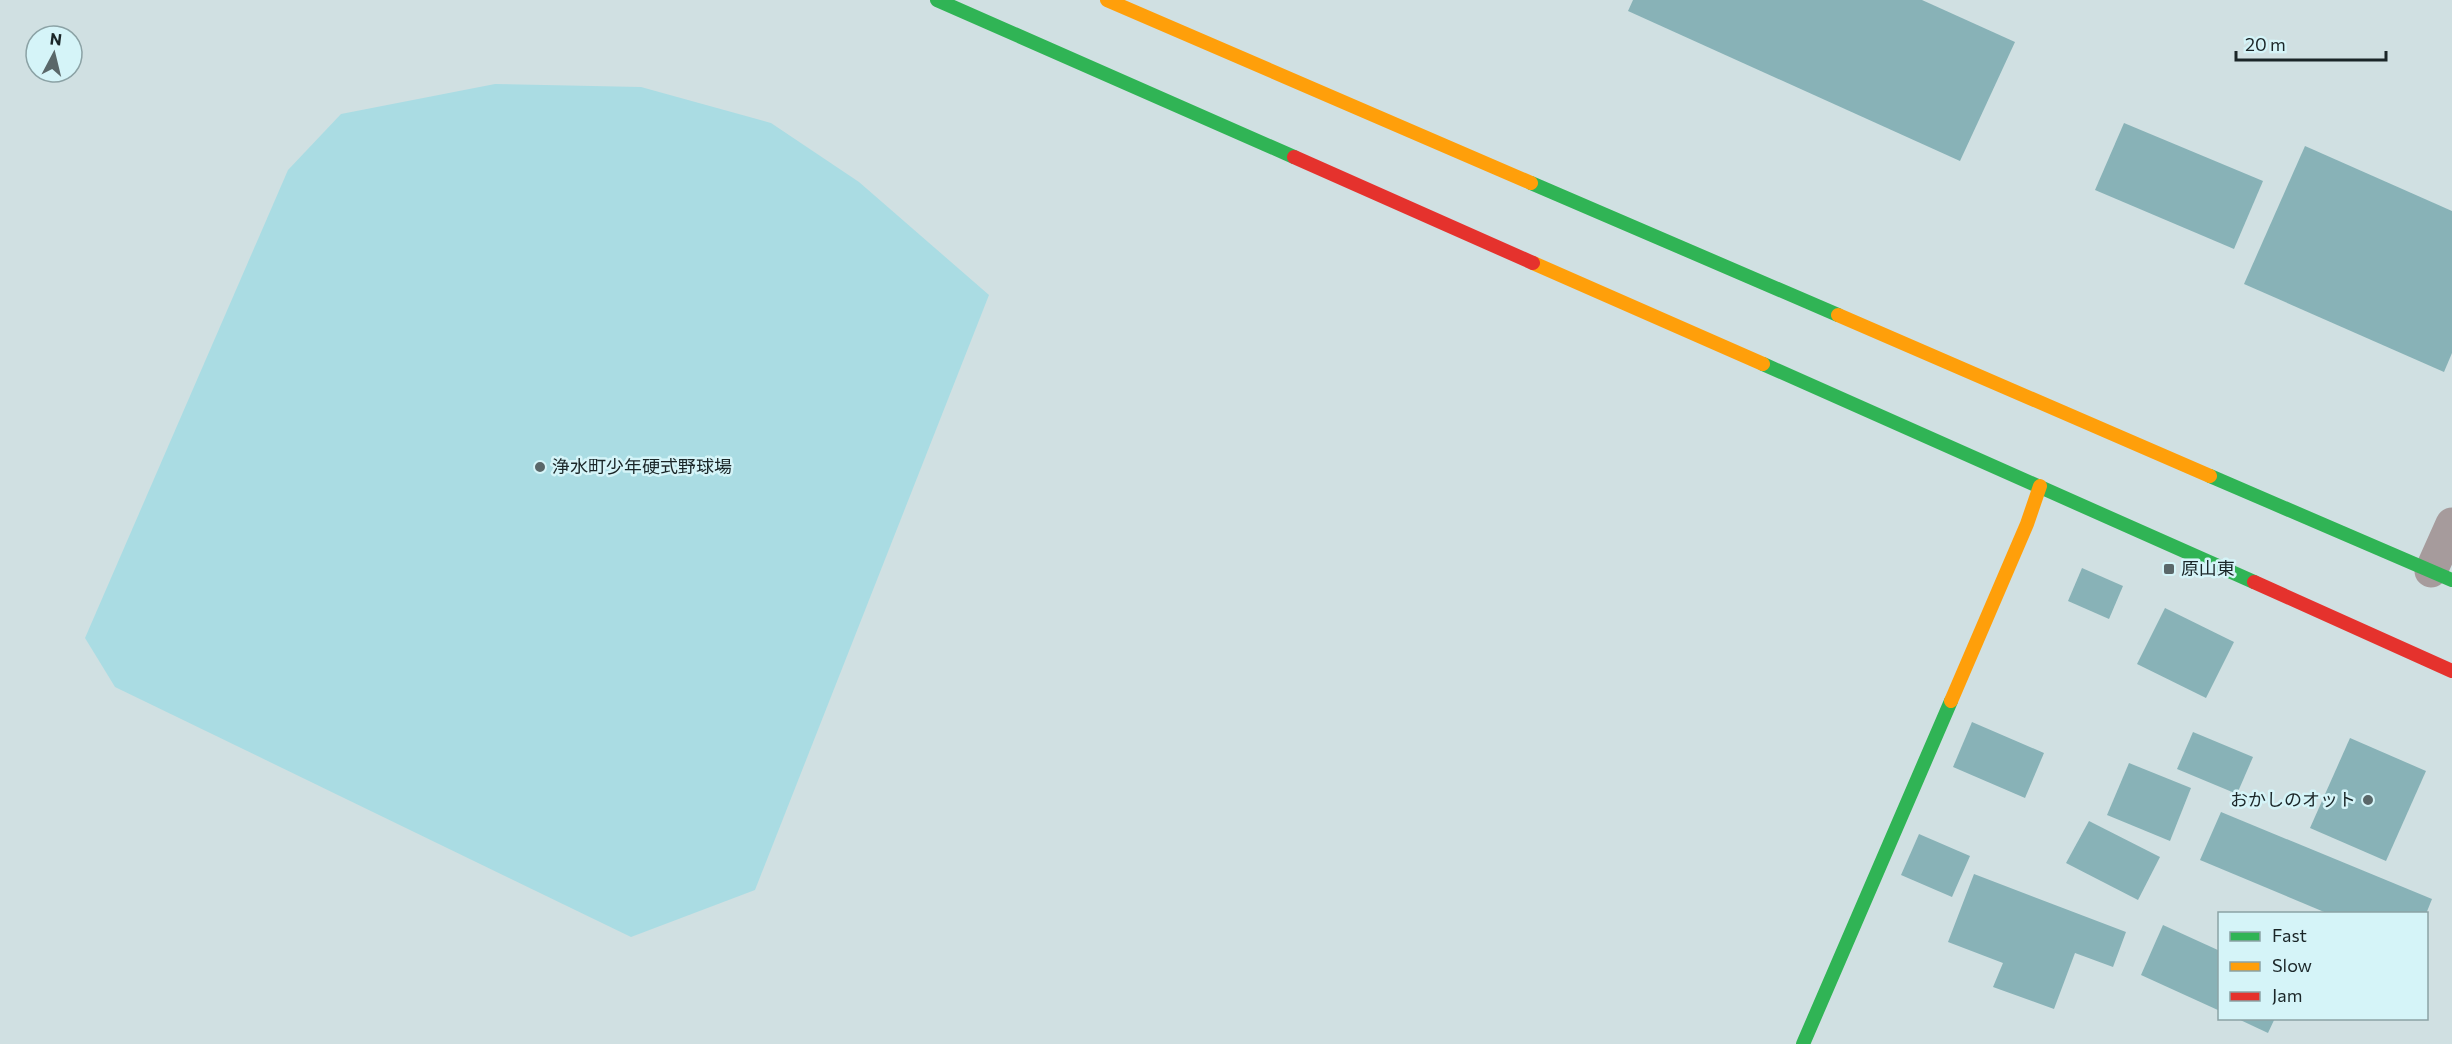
<svg xmlns="http://www.w3.org/2000/svg" width="2452" height="1044" font-family="Commissioner,'Noto Sans JP',sans-serif">
  <style>
    .green { fill: #aadce3 }
    .building { fill: #88b2b7 }
    .lines { fill: none; stroke-linecap: round; stroke-linejoin: round }
    .street { stroke: #a69b9c; stroke-width: 33 }
    .fast { stroke: #30b455; stroke-width: 14 }
    .slow { stroke: #ff9f0a; stroke-width: 14 }
    .jam { stroke: #e5322d; stroke-width: 14 }
    .poi-dot { fill: #5a6769; stroke: #d5f4f8; stroke-width: 2 }
    .labels { text-anchor: middle; stroke-width: 5; stroke-linejoin: round; paint-order: stroke }
    .poi-label { font-size: 18px; fill: #1b2628; stroke: #d5f4f8; text-anchor: start }
  </style>
  <rect width="100%" height="100%" fill="#d0e0e2"/>
  <!-- green -->
  <path class="green" d="M495 84 641 87 771 123 859 182 989 295 755 890 631 937 115 687 85 638 288 170 341 114Z"/>
  <!-- building -->
  <g class="building">
    <path d="M1633 0H1922L2015 42 1960 161 1628 11Z"/>
    <path d="M2124 123 2263 181 2234 249 2095 190Z"/>
    <path d="M2305 146 2452 211V353L2444 372 2244 284Z"/>
    <path d="M2082 568 2123 586 2109 619 2068 601Z"/>
    <path d="M2165 608 2234 642 2206 698 2137 664Z"/>
    <path d="M1972 722 2044 753 2025 798 1953 767Z"/>
    <path d="M2193 732 2253 757 2237 794 2177 769Z"/>
    <path d="M2350 738 2426 771 2386 861 2310 828Z"/>
    <path d="M2129 763 2191 788 2170 841 2107 815Z"/>
    <path d="M2221 812 2432 899 2426 914H2329L2200 860Z"/>
    <path d="M2089 821 2160 857 2138 900 2066 863Z"/>
    <path d="M1919 834 1970 856 1952 897 1901 875Z"/>
    <path d="M1974 874 2126 932 2113 967 2075 953 2054 1009 1993 987 2003 963 1948 942Z"/>
    <path d="M2163 925 2220 951V1011L2141 975Z"/>
    <path d="M2236 1018H2275L2268 1033Z"/>
  </g>
  <g class="lines">
    <!-- street -->
    <path class="street" d="M2431 571 2452 524"/>
    <!-- fast -->
    <g class="fast">
      <path d="M937 0 1294 157"/>
      <path d="M1531 183 1838 315"/>
      <path d="M1763 364 2254 582"/>
      <path d="M2210 476 2452 580"/>
      <path d="M1803 1044 1951 701"/>
    </g>
    <!-- slow -->
    <g class="slow">
      <path d="M1107 0 1531 183"/>
      <path d="M1533 263 1763 364"/>
      <path d="M1838 315 2210 476"/>
      <path d="M1951 701 2027 524 2040 486"/>
    </g>
    <!-- jam -->
    <g class="jam">
      <path d="M1294 157 1533 263"/>
      <path d="M2254 582 2452 671"/>
    </g>
  </g>
  <!-- markers -->
  <g class="poi-dot">
    <circle cx="540" cy="467" r="6"/>
    <rect x="2163" y="563" width="12" height="12" rx="3"/>
    <circle cx="2368" cy="800" r="6"/>
  </g>
  <g class="labels">
    <!-- poi labels -->
    <g class="poi-label">
      <text x="552" y="473">浄水町少年硬式野球場</text>
      <text x="2181" y="575">原山東</text>
      <text x="2356" y="806" text-anchor="end">おかしのオット</text>
    </g>
  </g>
  <!-- legend -->
  <rect x="2218" y="912" width="210" height="108" fill="#d5f4f8" stroke="#8ba2a5" stroke-width="1.5"/>
  <rect x="2230" y="932" width="30" height="9" fill="#30b455" stroke="#8ba2a5" stroke-width="1.5"/>
  <text x="2272" y="942" font-size="18" fill="#1b2628">Fast</text>
  <rect x="2230" y="962" width="30" height="9" fill="#ff9f0a" stroke="#8ba2a5" stroke-width="1.5"/>
  <text x="2272" y="972" font-size="18" fill="#1b2628">Slow</text>
  <rect x="2230" y="992" width="30" height="9" fill="#e5322d" stroke="#8ba2a5" stroke-width="1.5"/>
  <text x="2272" y="1002" font-size="18" fill="#1b2628">Jam</text>
  <!-- north arrow -->
  <g transform="translate(54 54) rotate(7)"><circle r="28" fill="#d5f4f8" stroke="#8ba2a5" stroke-width="1.5"/>
  <path d="M0-4.5L10 22L0 15L-10 22Z" fill="#5a6769"/>
  <text y="-9" font-size="16" font-weight="bold" text-anchor="middle" fill="#1b2628">N</text>
  </g>
  <!-- scale -->
  <path d="M2236 51v9h150v-9" fill="none" stroke="#1b2628" stroke-width="3"/>
  <text x="2245" y="51" font-size="18" fill="#1b2628" stroke="#d5f4f8" stroke-width="4.5" paint-order="stroke">20 m</text>
</svg>
